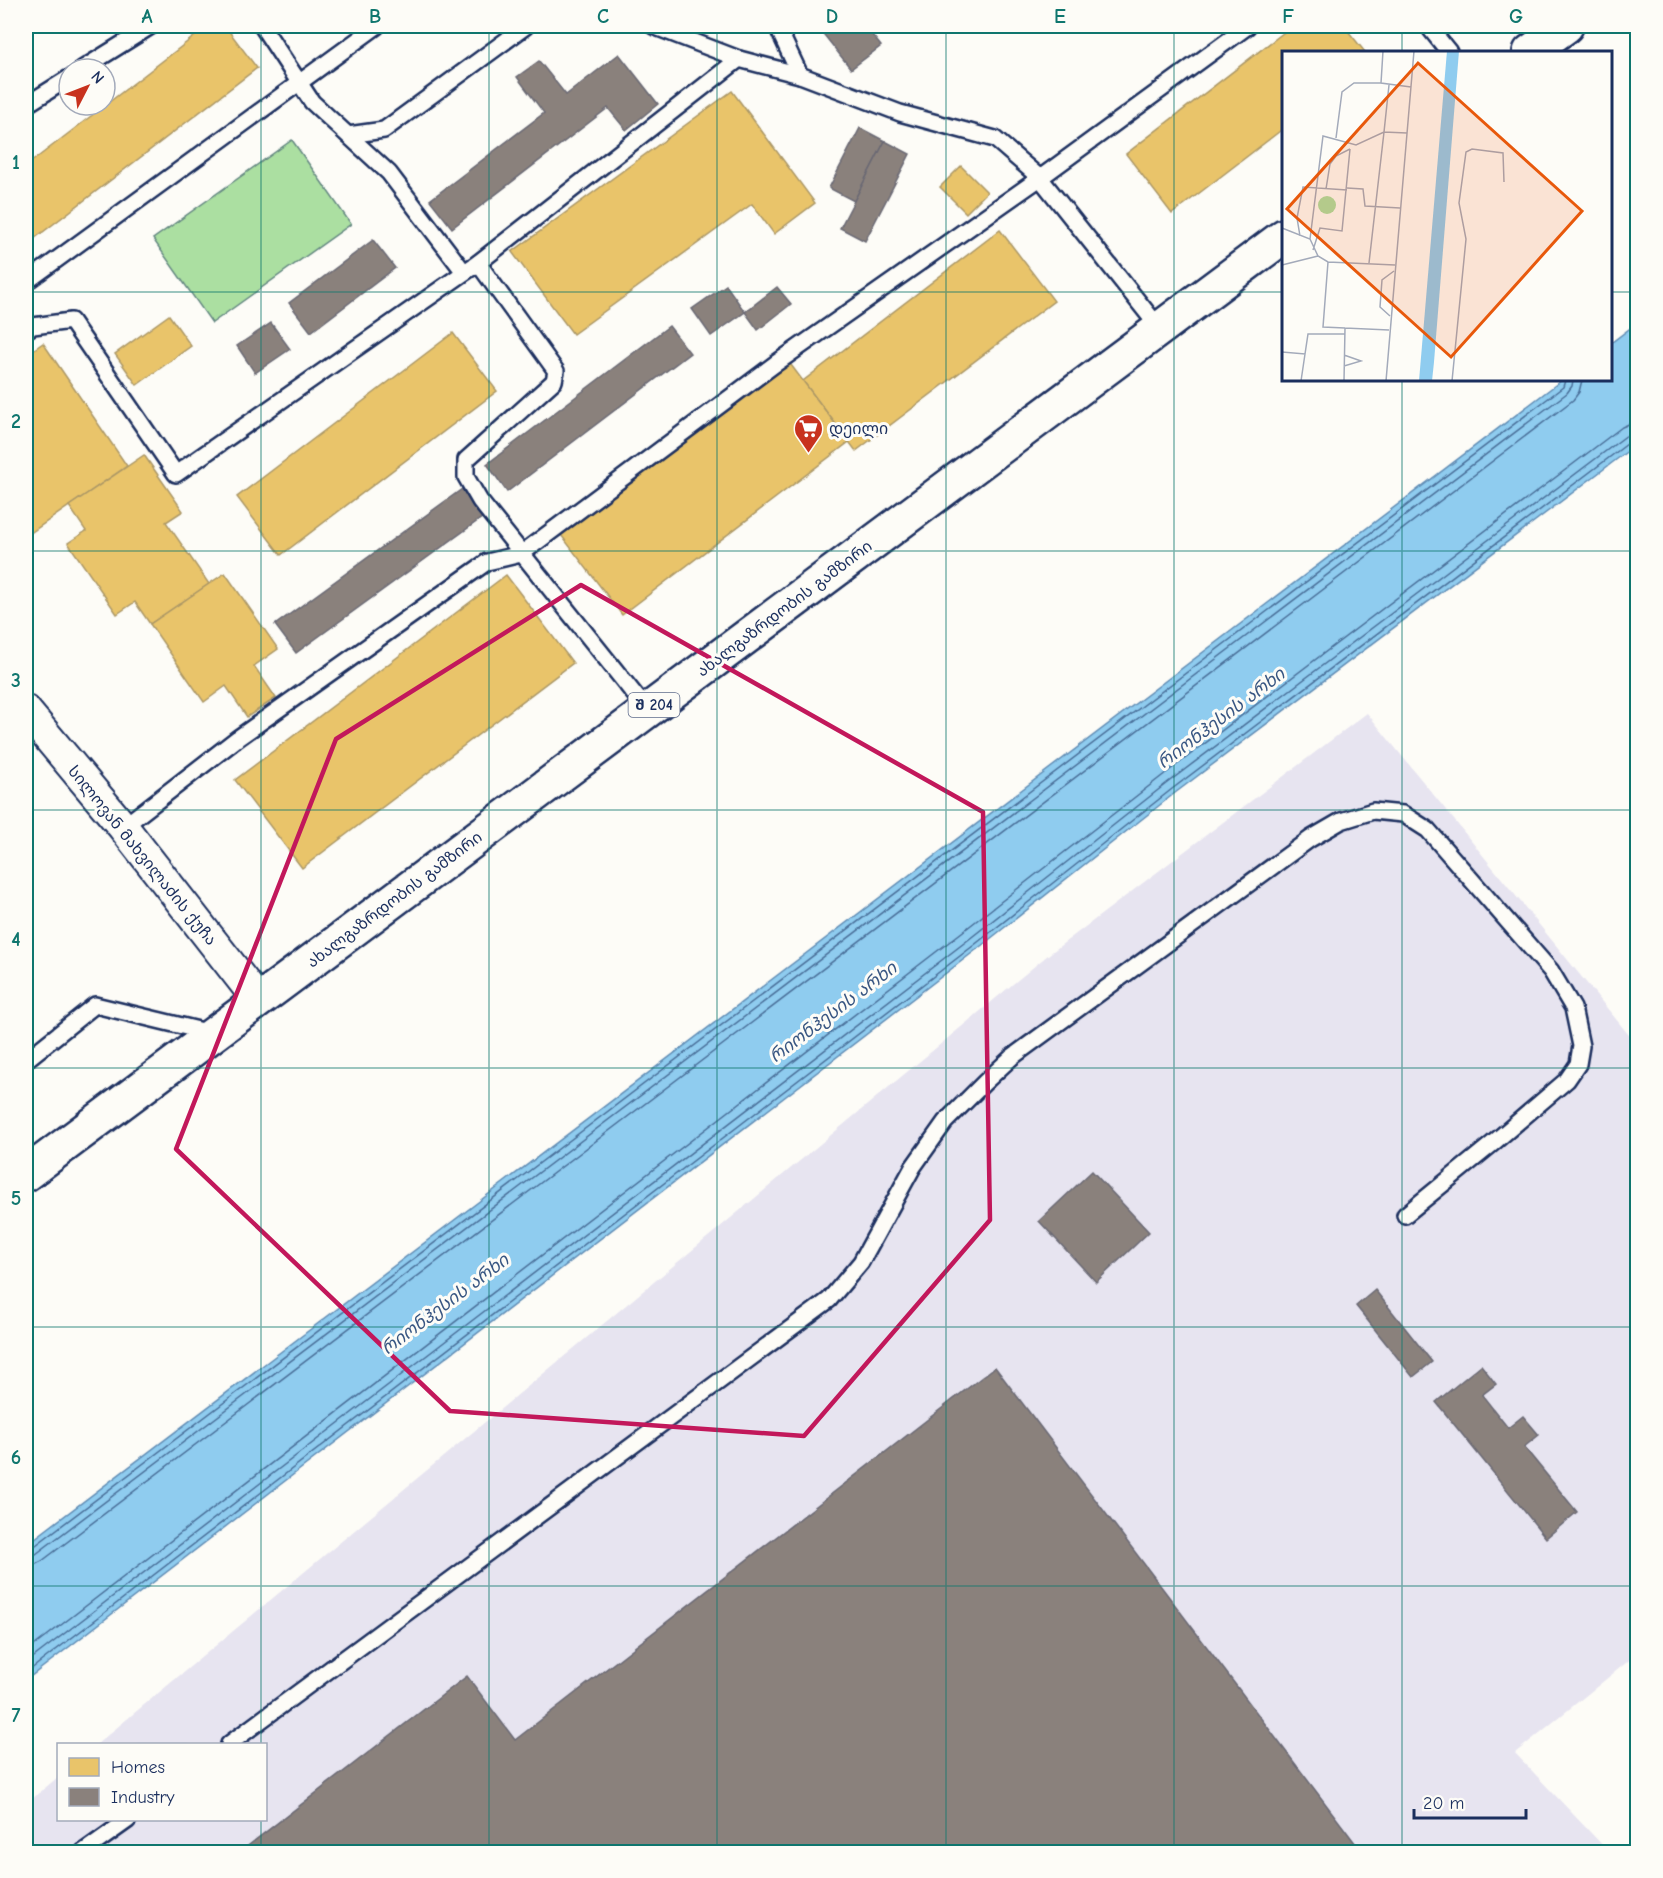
<svg xmlns="http://www.w3.org/2000/svg" width="1663" height="1878" font-family="'Comic Neue','Noto Sans Georgian',sans-serif">
  <style>
    .built { fill: #e7e4f0 }
    .green { fill: #abdfa1; stroke: #638780; stroke-width: 1.5 }
    .water { fill: #8fccef; stroke: #618db5; stroke-width: 1.5 }
    .homes { fill: #e9c46a; stroke: #ab9766; stroke-width: 1.5 }
    .industry { fill: #8a817c; stroke: #696873; stroke-width: 1.5 }
    .lines { fill: none; stroke-linecap: round; stroke-linejoin: round }
    .shore { stroke: #496e98; stroke-width: 1.5 }
    .service-casing { stroke: #1b2f5e; stroke-width: 20 }
    .minor-casing { stroke: #1b2f5e; stroke-width: 34 }
    .primary-casing { stroke: #1b2f5e; stroke-width: 38 }
    .service { stroke: #fdfcf7; stroke-width: 15 }
    .minor { stroke: #fdfcf7; stroke-width: 30 }
    .primary { stroke: #fdfcf7; stroke-width: 33 }
    .marked { fill: none; stroke: #c2185b; stroke-width: 4.5; stroke-linejoin: round }
    .grid { fill: none; stroke: #0f766e; stroke-width: 1.5; stroke-opacity: 0.55 }
    .labels { text-anchor: middle; stroke-width: 6; stroke-linejoin: round; paint-order: stroke }
    .shield { fill: #fdfcf7; stroke: #5f6c8c; stroke-width: 1.5 }
    .shield-label { font-size: 15px; font-weight: bold; fill: #1b2f5e }
    .poi-label { font-size: 16px; fill: #1b2f5e; stroke: #fdfcf7; text-anchor: start }
    .street-label { font-size: 16px; fill: #1b2f5e; stroke: #fdfcf7 }
    .water-label { font-size: 18px; font-style: italic; fill: #385682; stroke: #fdfcf7 }
    .inset-road { fill: none; stroke: #a3aaba; stroke-width: 1.5 }
    .view { fill: #e8590c; fill-opacity: 0.15; stroke: #e8590c; stroke-width: 3 }
    .inset-edge { fill: none; stroke: #1b2f5e; stroke-width: 3 }
    .neatline { fill: none; stroke: #0f766e; stroke-width: 2 }
    .grid-label { font-size: 20px; text-anchor: middle; font-weight: bold; fill: #0f766e }
  </style>
  <rect width="100%" height="100%" fill="#fdfcf7"/>
  <filter id="ink" filterUnits="userSpaceOnUse"><feTurbulence type="fractalNoise" baseFrequency=".0167" numOctaves="2"/><feDisplacementMap in="SourceGraphic" scale="12" xChannelSelector="R" yChannelSelector="G"/><feConvolveMatrix kernelMatrix="1 2 1 2 8 2 1 2 1" color-interpolation-filters="sRGB"/></filter>
  <g filter="url(#ink)">
    <!-- built -->
    <path class="built" d="M1367 713 1637 1045V1654L1515 1753 1609 1852H26V1804L58 1777V1820H266V1744H97L1048 955Z"/>
    <!-- green -->
    <path class="green" d="M292 140 351 224 212 323 153 239Z"/>
    <!-- water -->
    <path class="water" d="M1637 323V444L1175 793 976 950 26 1680V1545L1562 380H1610L1611 343Z"/>
    <!-- homes -->
    <g class="homes">
      <path d="M208 26H225L257 68 26 245V166Z"/>
      <path d="M1292 26H1344L1365 52H1284V128L1172 214 1126 154Z"/>
      <path d="M732 91 815 203 774 234 752 204 573 334 512 252Z"/>
      <path d="M961 166 987 192 966 213 940 187Z"/>
      <path d="M1000 230 1054 301 856 451 803 381Z"/>
      <path d="M169 315 191 346 137 385 115 354Z"/>
      <path d="M453 333 497 391 281 555 237 497Z"/>
      <path d="M43 343 127 466 26 536V355Z"/>
      <path d="M788 361 849 442 622 615 561 535Z"/>
      <path d="M144 455 183 511 166 522 209 584 150 624 135 602 117 614 68 543 86 531 69 506Z"/>
      <path d="M225 573 278 649 254 666 276 698 247 717 226 686 204 702 150 624Z"/>
      <path d="M506 575 573 663 302 868 235 780Z"/>
    </g>
    <!-- industry -->
    <g class="industry">
      <path d="M817 26H865L881 46 851 69Z"/>
      <path d="M619 54 658 104 626 130 608 108 452 228 430 200 544 113 517 77 539 61 566 95Z"/>
      <path d="M860 128 885 141 854 201 829 188Z"/>
      <path d="M885 141 910 154 865 241 840 228Z"/>
      <path d="M373 240 395 268 311 332 289 303Z"/>
      <path d="M726 285 745 312 711 336 692 309Z"/>
      <path d="M777 287 791 304 758 330 745 312Z"/>
      <path d="M271 323 290 349 255 373 237 346Z"/>
      <path d="M669 326 690 353 507 492 487 464Z"/>
      <path d="M462 489 483 517 296 653 275 625Z"/>
      <path d="M1092 1171 1149 1232 1096 1282 1039 1221Z"/>
      <path d="M1375 1290 1432 1362 1413 1377 1356 1306Z"/>
      <path d="M1481 1365 1496 1384 1482 1395 1508 1428 1523 1416 1539 1435 1524 1447 1577 1512 1546 1538 1436 1402Z"/>
      <path d="M995 1367 1362 1852H240L467 1676 515 1740Z"/>
    </g>
    <g class="lines">
      <!-- shore -->
      <g class="shore">
        <path d="M26 1550 32 1548 1563 387 1565 380"/>
        <path d="M26 1557 36 1554 1567 393 1572 386 1573 380"/>
        <path d="M26 1566 34 1565 42 1561 1573 400 1579 392 1582 380"/>
        <path d="M26 1652 962 932 1162 776 1622 427 1629 424 1638 423"/>
        <path d="M26 1663 968 940 1167 783 1627 435 1638 432"/>
        <path d="M26 1673 973 946 1172 789 1631 441 1638 439"/>
      </g>
      <defs>
        <g id="service">
          <path d="M262 26 312 102 389 173 464 272"/>
          <path d="M653 26 739 59 800 75"/>
          <path d="M1428 26 1449 52"/>
          <path d="M82 69 151 26"/>
          <path d="M26 105 69 78"/>
          <path d="M348 135 384 130 526 26"/>
          <path d="M478 263 556 371 554 381 466 460V477L480 501 647 710"/>
          <path d="M26 282 377 26"/>
          <path d="M1160 329 1040 178 1248 26"/>
          <path d="M26 330 33 326 71 321 176 474 478 263 739 59"/>
          <path d="M123 827 238 738 487 562 521 554 775 364 1040 178 995 139 900 113 800 75 777 26"/>
          <path d="M26 1060 95 1005 211 1033"/>
          <path d="M229 1744 829 1300 861 1262 913 1167 945 1122 985 1082 1012 1057 1310 839 1341 821 1373 811 1403 814 1428 830 1551 971 1573 1008 1581 1046 1578 1064 1567 1080 1492 1144 1405 1215"/>
          <path d="M83 1852 128 1820"/>
        </g>
        <path id="minor" d="M26 711 123 827 258 1000"/>
        <g id="primary">
          <path d="M1530 52 1566 26"/>
          <path d="M26 1174 1284 236"/>
        </g>
      </defs>
      <!-- service casing -->
      <use href="#service" class="service-casing"/>
      <!-- minor casing -->
      <use href="#minor" class="minor-casing"/>
      <!-- primary casing -->
      <use href="#primary" class="primary-casing"/>
      <!-- service -->
      <use href="#service" class="service"/>
      <!-- minor -->
      <use href="#minor" class="minor"/>
      <!-- primary -->
      <use href="#primary" class="primary"/>
    </g>
  </g>
  <!-- marked area -->
  <path class="marked" d="M581 585 983 812 990 1220 804 1436 450 1411 176 1149 336 739Z"/>
  <!-- grid -->
  <path class="grid" d="M261 26V1744M489 26V1852M717 26V1852M946 26V1852M1174 26V1852M1402 26V52M26 292H1284M1610 292H1638M1402 380V1852M26 551H1638M26 810H1638M26 1068H1638M26 1327H1638M26 1586H1638M261 1820V1852"/>
  <!-- icons -->
  <defs>
    <symbol id="supermarket-pin" viewBox="-11 -11 22 30"><path d="M0 17L-7.5 6A9.5 9.5 0 1 1 7.5 6Z" fill="#c8321e" stroke="#fdfcf7"/><path d="M-6-5.5h2.5l.6 2H6L4.5 2H-2.5L-4.4-4H-6ZM-1.5 3.2a1.3 1.3 0 1 0 .1 0ZM3 3.2a1.3 1.3 0 1 0 .1 0Z" fill="#fff"/></symbol>
  </defs>
  <g fill-rule="evenodd">
    <use href="#supermarket-pin" x="792" y="412" width="33" height="45"/>
  </g>
  <g class="labels">
    <!-- shield labels -->
    <rect class="shield" x="628.5" y="693" width="51" height="24" rx="4.5"/>
    <g class="shield-label">
      <text x="654" y="710">შ 204</text>
    </g>
    <!-- poi labels -->
    <g class="poi-label">
      <text x="829" y="434">დეილი</text>
    </g>
    <!-- street labels -->
    <g class="street-label">
      <text transform="translate(784 608) rotate(-37)" y="6">ახალგაზრდობის გამზირი</text>
      <text transform="translate(143 855) rotate(51)" y="6">სილოვან მახვილაძის ქუჩა</text>
      <text transform="translate(394 899) rotate(-37)" y="6">ახალგაზრდობის გამზირი</text>
    </g>
    <!-- water labels -->
    <g class="water-label">
      <text transform="translate(1221 718) rotate(-37)" y="6">რიონჰესის არხი</text>
      <text transform="translate(833 1012) rotate(-37)" y="6">რიონჰესის არხი</text>
      <text transform="translate(445 1304) rotate(-37)" y="6">რიონჰესის არხი</text>
    </g>
  </g>
  <!-- overview -->
  <g transform="translate(1282 51)">
    <rect width="330" height="330" fill="#fdfcf7"/>
    <path d="M36 154a9 9 0 1 1 18 0a9 9 0 1 1-18 0Z" fill="#abdfa1"/>
    <path d="M165 0H177L152 311 150 330H137Z" fill="#8fccef"/>
    <path class="inset-road" d="M101 0 99 32 129 36M107 34 102 81 125 82M54 87 60 41 72 32H99M65 137 81 138 83 155 118 157M44 138 48 113 54 105 68 98M0 177 28 188 36 205 46 211 113 214M18 185 15 167 21 136 65 139M28 188 41 85 74 94 102 81 87 212M31 199 38 177 60 180 68 98M46 211 41 276 63 277M0 214 36 205M108 265 98 256 100 229 112 220M0 301 23 303 26 283H63M62 315 79 310 62 304M19 330 23 303M62 330 63 277 107 279M104 330 132 0M170 330 184 188 177 152 184 101 190 98 221 102 222 131"/>
    <path class="view" d="M136 12 300 160 169 306 5 158Z"/>
    <rect width="330" height="330" class="inset-edge"/>
  </g>
  <!-- margin -->
  <rect width="1663" height="1878" fill="none" stroke="#fdfcf7" stroke-width="66"/>
  <!-- legend -->
  <rect x="57" y="1743" width="210" height="78" fill="#fdfcf7" stroke="#a3aaba" stroke-width="1.5"/>
  <rect x="69" y="1758" width="30" height="18" fill="#e9c46a" stroke="#a3aaba" stroke-width="1.5"/>
  <text x="111" y="1773" font-size="18" fill="#1b2f5e">Homes</text>
  <rect x="69" y="1788" width="30" height="18" fill="#8a817c" stroke="#a3aaba" stroke-width="1.5"/>
  <text x="111" y="1803" font-size="18" fill="#1b2f5e">Industry</text>
  <!-- north arrow -->
  <g transform="translate(87 87) rotate(48)"><circle r="28" fill="#fdfcf7" stroke="#a3aaba" stroke-width="1.5"/>
  <path d="M0-4.5L10 22L0 15L-10 22Z" fill="#c8321e"/>
  <text y="-9" font-size="16" font-weight="bold" text-anchor="middle" fill="#1b2f5e">N</text>
  </g>
  <!-- scale -->
  <path d="M1414 1809v9h112v-9" fill="none" stroke="#1b2f5e" stroke-width="3"/>
  <text x="1423" y="1809" font-size="18" fill="#1b2f5e" stroke="#fdfcf7" stroke-width="4.5" paint-order="stroke">20 m</text>
  <rect x="33" y="33" width="1597" height="1812" class="neatline"/>
  <g class="grid-label">
    <text x="147" y="23">A</text>
    <text x="375" y="23">B</text>
    <text x="603" y="23">C</text>
    <text x="832" y="23">D</text>
    <text x="1060" y="23">E</text>
    <text x="1288" y="23">F</text>
    <text x="1516" y="23">G</text>
    <text x="16" y="169">1</text>
    <text x="16" y="428">2</text>
    <text x="16" y="687">3</text>
    <text x="16" y="946">4</text>
    <text x="16" y="1205">5</text>
    <text x="16" y="1464">6</text>
    <text x="16" y="1722">7</text>
  </g>
</svg>
